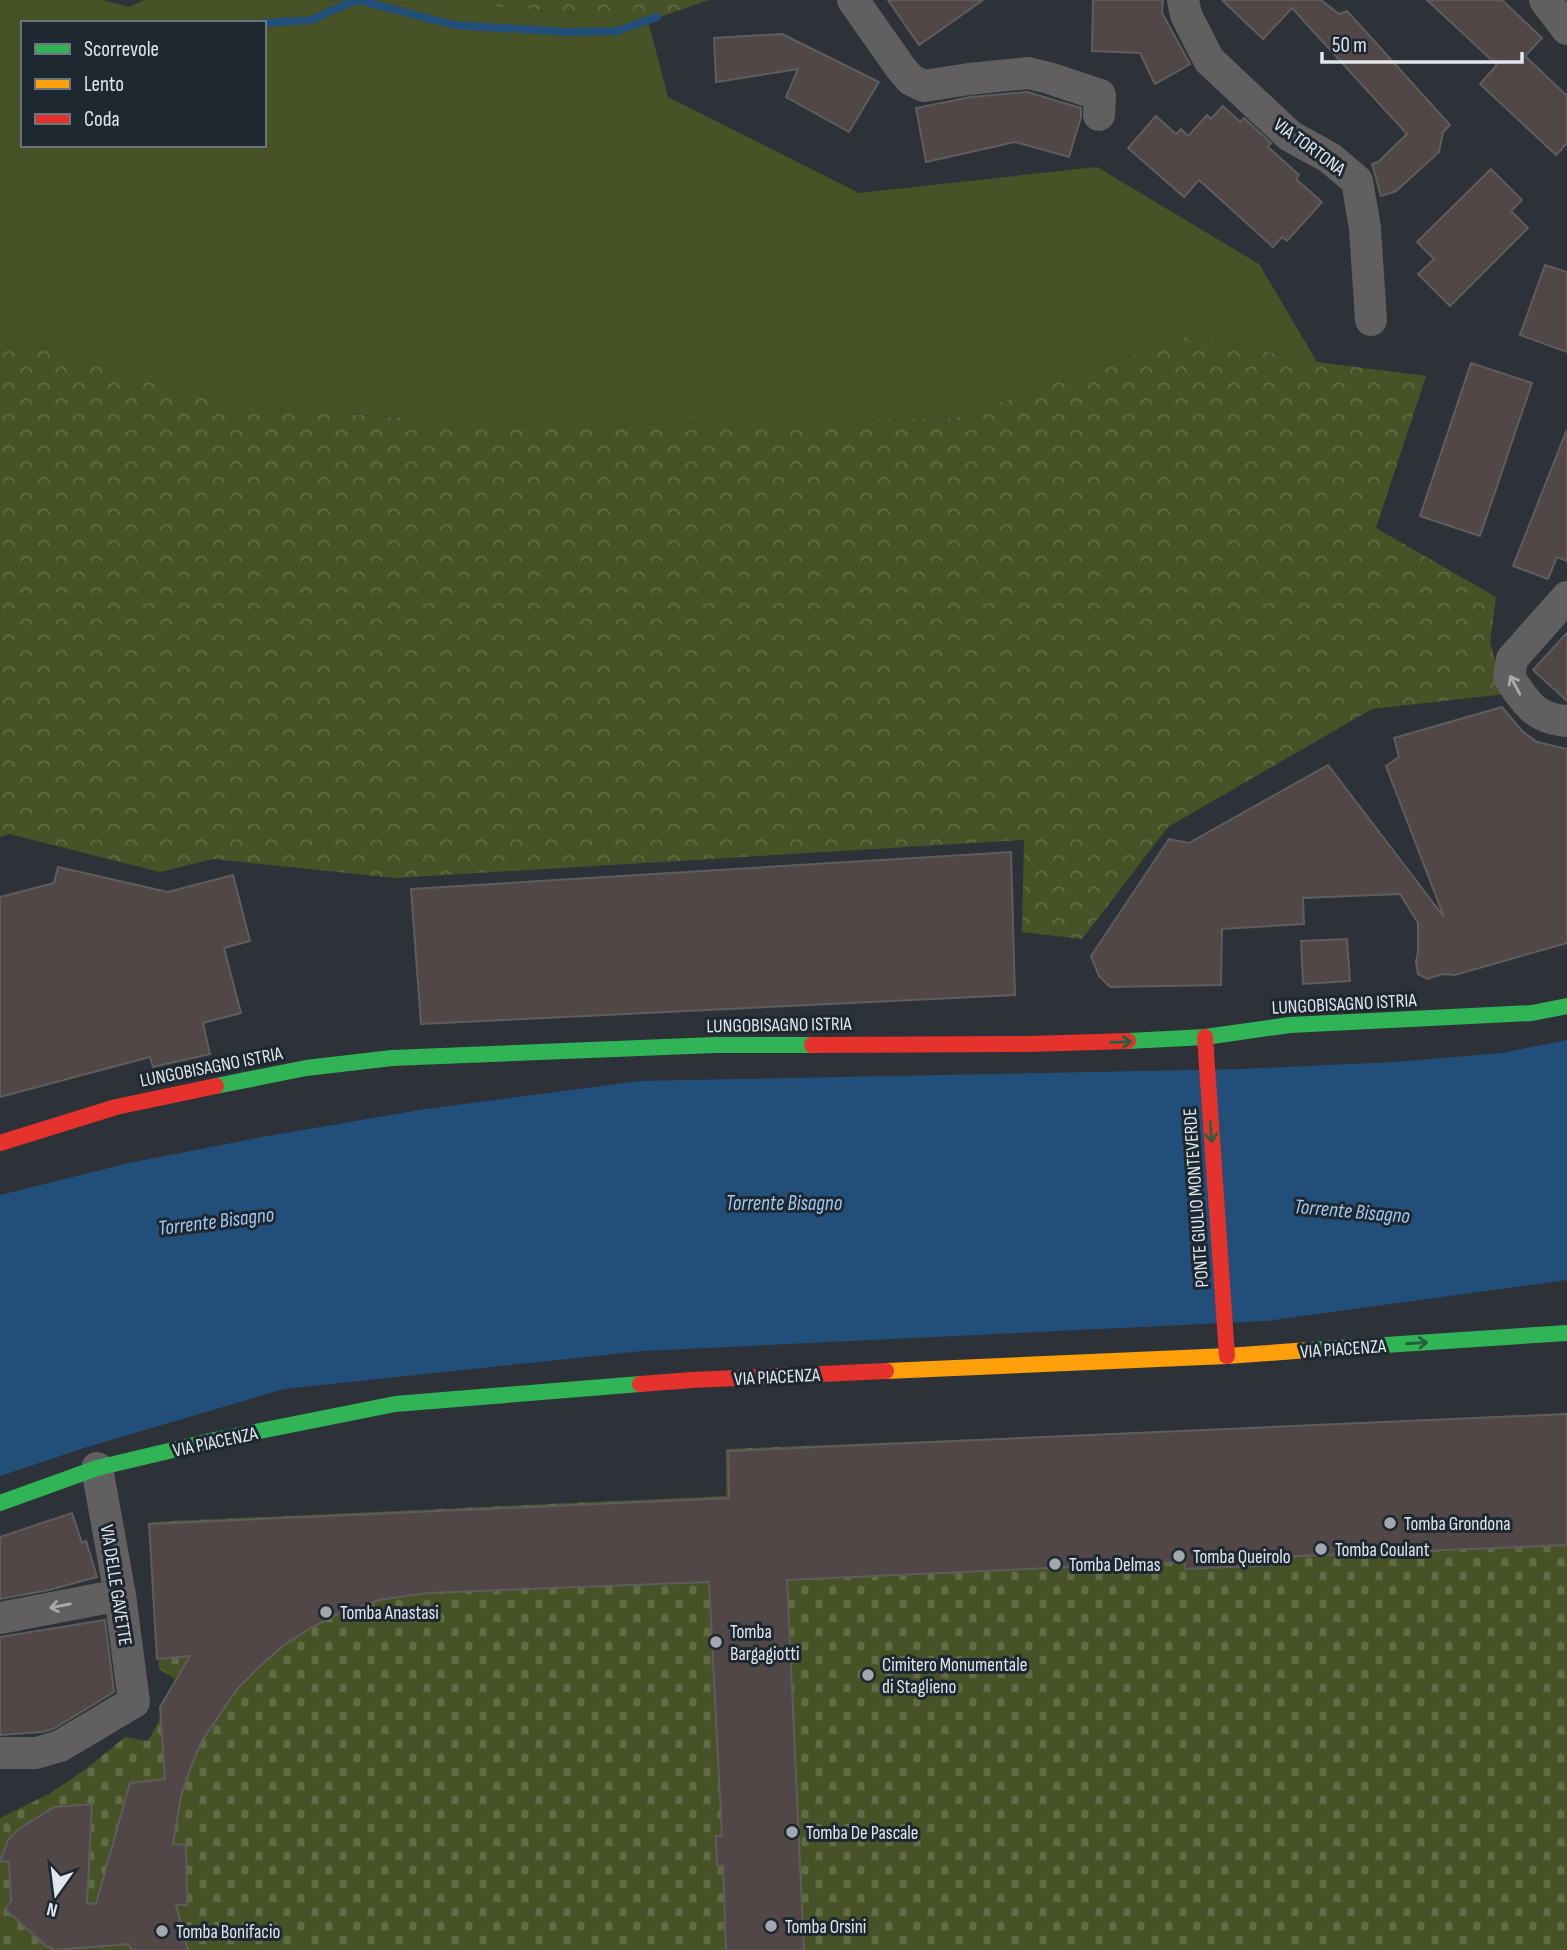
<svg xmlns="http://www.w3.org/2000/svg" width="1567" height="1950" font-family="'Sofia Sans Condensed',sans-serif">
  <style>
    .forest { fill: url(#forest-crowns) }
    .cemetery { fill: url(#cemetery-stones) }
    .green { fill: #475326; fill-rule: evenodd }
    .water { fill: #214f7a }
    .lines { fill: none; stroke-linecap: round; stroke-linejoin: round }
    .stream { stroke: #214f7a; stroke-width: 8 }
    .building { fill: #514746; stroke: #5e5d5e; stroke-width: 2 }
    .street { stroke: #615f5f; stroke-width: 32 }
    .fast { stroke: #30b455; stroke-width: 16 }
    .slow { stroke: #ff9f0a; stroke-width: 16 }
    .jam { stroke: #e5322d; stroke-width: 16 }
    .oneway { stroke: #a7aaae }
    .oneway2 { stroke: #25603f }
    .poi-dot { fill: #a2a8ae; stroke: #1e2831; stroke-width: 2.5 }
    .labels { text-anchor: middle; stroke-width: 6; stroke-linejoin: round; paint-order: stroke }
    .street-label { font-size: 19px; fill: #e1e7ee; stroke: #1e2831 }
    .poi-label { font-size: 19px; fill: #e1e7ee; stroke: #1e2831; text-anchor: start }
    .water-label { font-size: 21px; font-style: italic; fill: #9fc8f3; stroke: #1e2831 }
  </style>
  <defs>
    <pattern id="forest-crowns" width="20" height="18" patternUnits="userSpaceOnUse" patternTransform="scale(1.75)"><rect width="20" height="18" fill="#475326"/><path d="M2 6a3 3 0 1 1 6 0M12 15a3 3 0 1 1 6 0" fill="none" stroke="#616c46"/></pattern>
    <pattern id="cemetery-stones" width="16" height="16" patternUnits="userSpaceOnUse" patternTransform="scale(1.75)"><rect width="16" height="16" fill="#475326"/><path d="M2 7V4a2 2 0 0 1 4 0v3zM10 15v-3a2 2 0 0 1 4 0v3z" fill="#616c46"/></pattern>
  </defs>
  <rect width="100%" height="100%" fill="#2c3237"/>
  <!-- forest -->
  <g class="forest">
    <path d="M325 0H709L648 21 481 5Z"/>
    <path d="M0 335 242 407 547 427 958 417 1190 335 1317 362 1426 376 1376 528 1496 597 1490 643 1506 694 1372 709 1168 827 1082 939 1022 932 1024 840 395 878 213 859 160 872 9 834 0 837Z"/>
  </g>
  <!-- cemetery -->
  <path class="cemetery" d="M1567 1413V1950H0V1818L49 1794 86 1769 125 1737 148 1741 180 1682 159 1669 152 1522 726 1496V1449L1229 1429Z"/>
  <!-- green -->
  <path class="green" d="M0 0H102L129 7 144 0H325L481 5 648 21 668 97 859 193 1097 167 1259 264 1317 362 1190 335 958 417 547 427 242 407 0 335ZM23 23H264V145H23Z"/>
  <!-- water -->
  <path class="water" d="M1567 1040V1280L1267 1321 643 1351 284 1389 84 1448 0 1476V1195L129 1163 267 1136 426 1109 639 1081 1241 1069 1393 1062 1501 1053Z"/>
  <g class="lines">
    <!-- stream -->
    <g class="stream">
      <path d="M357 0 454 25 569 32 617 31 657 17"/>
      <path d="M264 23 311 20 356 0"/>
    </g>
  </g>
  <!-- building -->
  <g class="building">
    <path d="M888 0H983L919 45Z"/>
    <path d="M1093 0H1163L1162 13 1190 64 1155 84 1140 53 1092 51Z"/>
    <path d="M1222 0H1321L1339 14 1347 11 1450 125 1443 132 1439 152 1396 191 1381 196 1372 164 1378 162 1407 134 1292 8 1263 39Z"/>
    <path d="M1427 0H1502L1542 38 1525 56 1567 96V143L1556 155 1480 84 1497 65Z"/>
    <path d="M782 34 879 82 849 132 786 97 798 69 716 82 714 38Z"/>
    <path d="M1027 92 1081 108V117L1069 157 1015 142 926 162 916 108 971 97Z"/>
    <path d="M1223 106 1240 122 1244 118 1271 143 1268 147 1299 175 1296 179 1322 202 1287 241 1282 237 1273 247 1199 180 1184 197 1128 148 1156 116 1176 134 1181 129 1188 136 1207 115 1211 119Z"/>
    <path d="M1491 169 1522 200 1511 211 1528 228 1450 306 1418 274 1434 259 1417 242Z"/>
    <path d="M1545 265 1567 272V352L1520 335Z"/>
    <path d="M1471 363 1532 383 1480 536 1420 516Z"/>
    <path d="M1566 432 1567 433V561L1557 557 1548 579 1513 566Z"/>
    <path d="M1567 633V701L1533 670Z"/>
    <path d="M1502 707 1522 731 1537 742 1567 749V943L1455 975 1443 974 1427 979 1418 974 1416 962 1418 952V923L1400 894 1303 898 1304 924 1222 929 1221 985 1110 987 1099 976 1091 956 1169 839 1189 843 1328 765 1444 917 1386 766 1399 757 1394 738Z"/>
    <path d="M1011 852 1015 995 421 1024 411 889Z"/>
    <path d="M58 867 168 892 233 875 250 941 224 948 241 1013 203 1023 210 1054 153 1067 150 1057 0 1097V897L54 883Z"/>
    <path d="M1347 939 1350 981 1303 984 1301 941Z"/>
    <path d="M1567 1414V1545L1275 1557 1276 1565 1185 1569 1184 1562 787 1580 804 1950H726L723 1866H717L716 1836H722L709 1582 427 1593 379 1600 335 1615 307 1630 283 1646 260 1666 238 1688 202 1741 192 1764 181 1796 173 1844 186 1845 187 1905H176L188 1950H131L129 1944 55 1950 46 1946 5 1909 11 1901 9 1862 0 1861 9 1838 19 1829 54 1807 92 1804 87 1903 96 1904 130 1783 165 1779 160 1707 190 1656 157 1659 149 1524 729 1498 728 1451Z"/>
    <path d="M72 1513 82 1543 86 1541 97 1577 49 1590 0 1599V1537Z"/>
    <path d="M105 1620 114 1692 53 1729 42 1732 0 1735V1637Z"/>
  </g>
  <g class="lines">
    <!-- street -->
    <g class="street">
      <path d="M853 0 900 67 911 80 924 86 969 79 1028 73 1049 78 1100 95 1099 115"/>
      <path d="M1183 0 1186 15 1209 60 1290 136 1330 158 1357 181 1365 228 1371 320"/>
      <path d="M1545 0 1567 29"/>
      <path d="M1567 597 1512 659 1509 677C1525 702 1535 719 1567 721"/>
      <path d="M0 1618 120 1595"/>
      <path d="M0 1753H36L60 1746 134 1702 120 1595 97 1468"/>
    </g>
    <!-- fast -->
    <g class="fast">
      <path d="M1128 1041 1205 1037 1290 1025 1532 1013 1567 1006"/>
      <path d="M216 1086 306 1068 392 1058 715 1045H812"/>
      <path d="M1309 1350 1567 1333"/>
      <path d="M0 1503 97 1468 215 1440 395 1404 640 1384"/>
    </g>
    <!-- slow -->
    <path class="slow" d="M886 1371 1227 1356 1309 1350"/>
    <!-- jam -->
    <g class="jam">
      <path d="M1205 1037 1227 1356"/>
      <path d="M812 1045 1029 1044 1128 1041"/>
      <path d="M0 1143 116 1107 216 1086"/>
      <path d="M640 1384 692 1380 886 1371"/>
    </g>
  </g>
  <!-- one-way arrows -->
  <defs><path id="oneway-shaft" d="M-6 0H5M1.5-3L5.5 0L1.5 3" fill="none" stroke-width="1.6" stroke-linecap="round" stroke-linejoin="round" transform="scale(1.75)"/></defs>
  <g class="oneway">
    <use href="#oneway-shaft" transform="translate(1515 685) rotate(-118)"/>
    <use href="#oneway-shaft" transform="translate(60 1606) rotate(169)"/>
  </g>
  <g class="oneway2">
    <use href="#oneway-shaft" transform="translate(1121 1042) rotate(-2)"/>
    <use href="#oneway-shaft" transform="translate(1211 1132) rotate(86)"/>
    <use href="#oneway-shaft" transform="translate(1417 1343) rotate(-4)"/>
  </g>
  <!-- markers -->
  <g class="poi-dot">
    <circle cx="1390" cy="1523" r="7"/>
    <circle cx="1321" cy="1549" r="7"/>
    <circle cx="1179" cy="1556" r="7"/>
    <circle cx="1055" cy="1564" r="7"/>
    <circle cx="326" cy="1612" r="7"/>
    <circle cx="716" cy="1642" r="7"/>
    <circle cx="868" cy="1675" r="7"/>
    <circle cx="792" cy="1832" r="7"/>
    <circle cx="771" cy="1926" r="7"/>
    <circle cx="162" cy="1931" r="7"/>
  </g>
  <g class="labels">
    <!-- street labels -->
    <g class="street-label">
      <text transform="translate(1310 146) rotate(36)" y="7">VIA TORTONA</text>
      <text transform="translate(1344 1003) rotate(-3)" y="7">LUNGOBISAGNO ISTRIA</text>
      <text transform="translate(779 1024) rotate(-1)" y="7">LUNGOBISAGNO ISTRIA</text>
      <text transform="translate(211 1066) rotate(-11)" y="7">LUNGOBISAGNO ISTRIA</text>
      <text transform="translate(1195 1198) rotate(-94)" y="7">PONTE GIULIO MONTEVERDE</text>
      <text transform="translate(1343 1348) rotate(-4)" y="7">VIA PIACENZA</text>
      <text transform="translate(777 1376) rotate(-3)" y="7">VIA PIACENZA</text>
      <text transform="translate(215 1441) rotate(-12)" y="7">VIA PIACENZA</text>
      <text transform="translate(117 1585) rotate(81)" y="7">VIA DELLE GAVETTE</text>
    </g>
    <!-- poi labels -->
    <g class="poi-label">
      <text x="1404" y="1530">Tomba Grondona</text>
      <text x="1335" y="1556">Tomba Coulant</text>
      <text x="1193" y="1563">Tomba Queirolo</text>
      <text x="1069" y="1571">Tomba Delmas</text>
      <text x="340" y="1619">Tomba Anastasi</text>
      <text x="730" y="1638">Tomba<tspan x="730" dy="22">Bargagiotti</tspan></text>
      <text x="882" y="1671">Cimitero Monumentale<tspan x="882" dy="22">di Staglieno</tspan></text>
      <text x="806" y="1839">Tomba De Pascale</text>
      <text x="785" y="1933">Tomba Orsini</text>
      <text x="176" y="1938">Tomba Bonifacio</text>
    </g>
    <!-- water labels -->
    <g class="water-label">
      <text x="784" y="1210">Torrente Bisagno</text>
      <text transform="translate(1352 1211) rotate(5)" y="7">Torrente Bisagno</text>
      <text transform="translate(216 1221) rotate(-7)" y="7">Torrente Bisagno</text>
    </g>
  </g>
  <!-- legend -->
  <rect x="21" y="21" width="245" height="126" fill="#1e2831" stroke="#6c747d" stroke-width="2"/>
  <rect x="35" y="44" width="35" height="10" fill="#30b455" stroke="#6c747d" stroke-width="2"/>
  <text x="84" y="56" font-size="21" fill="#e1e7ee">Scorrevole</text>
  <rect x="35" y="79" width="35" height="10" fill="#ff9f0a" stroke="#6c747d" stroke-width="2"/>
  <text x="84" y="91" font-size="21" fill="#e1e7ee">Lento</text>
  <rect x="35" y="114" width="35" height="10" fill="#e5322d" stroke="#6c747d" stroke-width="2"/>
  <text x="84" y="126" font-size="21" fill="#e1e7ee">Coda</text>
  <!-- north arrow -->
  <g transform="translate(56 1894) rotate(194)" stroke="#1e2831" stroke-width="5" paint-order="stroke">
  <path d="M0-5L12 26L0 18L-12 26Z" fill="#e1e7ee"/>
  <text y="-10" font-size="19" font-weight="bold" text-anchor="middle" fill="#e1e7ee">N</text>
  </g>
  <!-- scale -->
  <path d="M1322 52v10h200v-10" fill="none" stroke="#e1e7ee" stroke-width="3.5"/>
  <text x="1332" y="52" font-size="21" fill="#e1e7ee" stroke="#1e2831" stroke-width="5" paint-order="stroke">50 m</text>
</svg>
